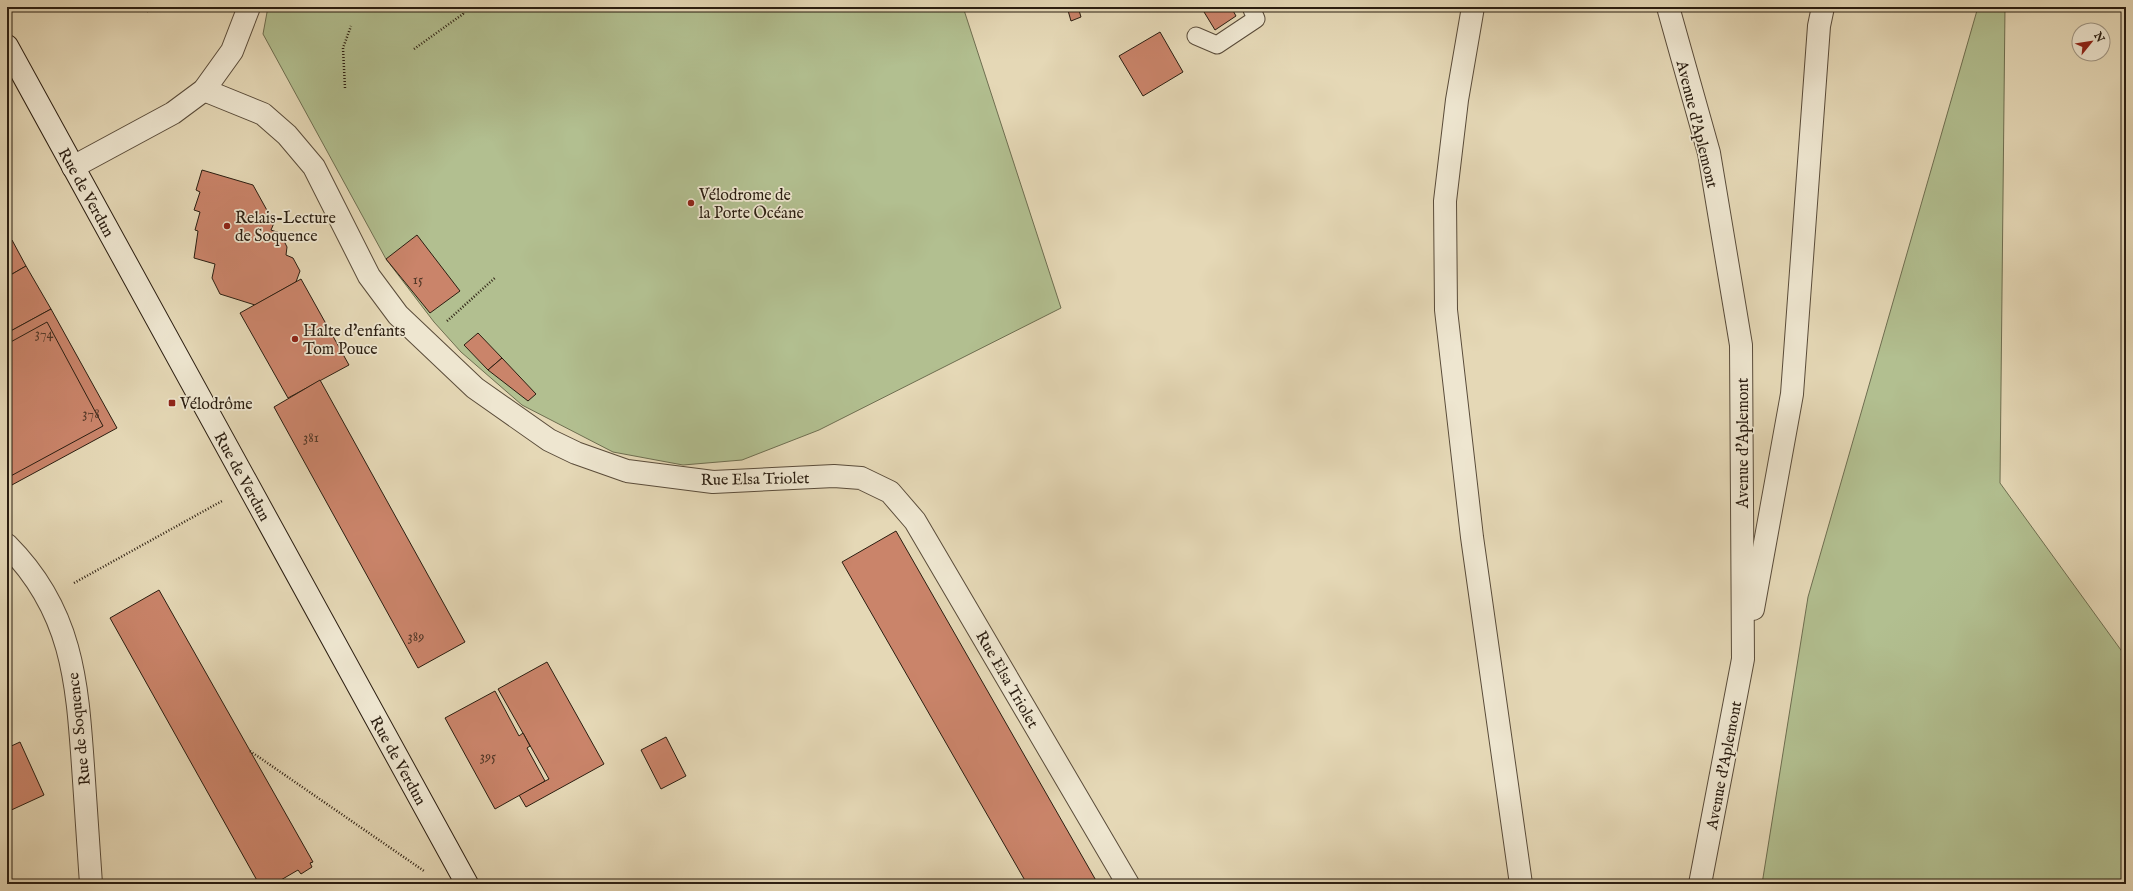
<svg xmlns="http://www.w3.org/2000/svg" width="2133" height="891" font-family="'IM FELL English',serif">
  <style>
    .green { fill: #b2bf90; stroke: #6e6e50 }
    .building { fill: #ca846a; stroke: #2b1e11 }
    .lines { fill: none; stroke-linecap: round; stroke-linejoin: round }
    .service-casing { stroke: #5a4c3a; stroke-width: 19 }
    .minor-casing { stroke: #5a4c3a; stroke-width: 24 }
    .tertiary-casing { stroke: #5a4c3a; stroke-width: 24 }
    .secondary-casing { stroke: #2b1e11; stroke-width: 24 }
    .path { stroke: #2b1e11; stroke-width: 2.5; stroke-dasharray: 1 2; stroke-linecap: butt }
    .service { stroke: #eee6d0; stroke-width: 17 }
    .minor { stroke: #eee6d0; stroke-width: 22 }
    .tertiary { stroke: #eee6d0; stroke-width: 22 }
    .secondary { stroke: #eee6d0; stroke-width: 22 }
    .poi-dot { fill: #8f2418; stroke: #eee6d0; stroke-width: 1.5 }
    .labels { text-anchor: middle; stroke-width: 3.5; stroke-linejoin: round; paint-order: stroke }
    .number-label { font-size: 14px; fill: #533827 }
    .street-label { font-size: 16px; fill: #2b1e11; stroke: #eee6d0 }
    .poi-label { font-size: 16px; fill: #2b1e11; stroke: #eee6d0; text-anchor: start }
  </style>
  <rect width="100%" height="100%" fill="#e5d8b6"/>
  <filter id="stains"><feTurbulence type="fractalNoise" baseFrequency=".005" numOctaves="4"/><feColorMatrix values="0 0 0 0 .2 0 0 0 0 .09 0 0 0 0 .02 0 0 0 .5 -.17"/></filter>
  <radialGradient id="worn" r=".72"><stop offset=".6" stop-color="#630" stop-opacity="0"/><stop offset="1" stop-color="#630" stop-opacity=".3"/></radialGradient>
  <!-- green -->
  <g class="green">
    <path d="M268 7H963L1061 308 819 430 742 460 683 465 613 452 522 405 461 352 434 322 386 259 263 34Z"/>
    <path d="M1978 7H2005L2000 483 2126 657V884H1762L1808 597Z"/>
  </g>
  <!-- building -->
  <g class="building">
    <path d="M144 7H155L147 12Z"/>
    <path d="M1067 7H1078L1081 17 1071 21Z"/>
    <path d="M1201 7H1231L1236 16 1215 30Z"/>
    <path d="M1160 32 1183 72 1143 96 1119 56Z"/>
    <path d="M202 170 253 185 274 223 271 230 280 233 287 247 286 255 293 258 300 271 296 282 255 305 220 294 212 278 215 264 194 258 198 231 195 230 200 212 194 210 200 192 196 190Z"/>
    <path d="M417 235 460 291 430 313 386 259Z"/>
    <path d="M12 240 26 266 7 277V242Z"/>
    <path d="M26 266 51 309 7 333V277Z"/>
    <path d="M301 279 349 365 288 398 240 313Z"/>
    <path d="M51 309 117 428 10 486 7 480V333Z"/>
    <path d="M47 322 103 426 7 478V344Z"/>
    <path d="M478 333 502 358 488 370 464 345Z"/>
    <path d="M502 358 536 394 528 401 488 370Z"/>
    <path d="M320 380 465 642 418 668 274 407Z"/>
    <path d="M896 531 1098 884H1027L842 562Z"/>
    <path d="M159 590 313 862 310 863 312 867 301 874 298 870 274 884H259L110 618Z"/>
    <path d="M547 662 604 764 526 807 519 795 549 779 498 689Z"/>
    <path d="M495 691 519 736 523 733 530 746 527 748 545 781 495 809 445 718Z"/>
    <path d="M666 737 686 776 661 789 641 750Z"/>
    <path d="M20 742 44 795 7 812V748Z"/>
  </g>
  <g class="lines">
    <defs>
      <path id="service" d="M1196 36 1217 45 1256 19 1251 7"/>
      <g id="minor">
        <path d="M204 90 263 114 287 135 314 167 369 276 398 315 475 388 549 440 576 453 627 471 713 482 834 476 861 478 890 492 915 521 1128 884"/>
        <path d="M73 167 173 113 204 90 232 51 249 7"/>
        <path d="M7 545C72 610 77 680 83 766 86 805 88 845 91 884"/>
      </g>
      <g id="tertiary">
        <path d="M1473 7 1457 100 1445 201 1446 310 1472 537 1521 884"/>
        <path d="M1668 7 1709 153 1741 345 1743 659 1700 884"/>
        <path d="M1753 609 1792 394 1819 26 1823 7"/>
      </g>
      <path id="secondary" d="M7 46 467 884"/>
    </defs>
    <!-- service casing -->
    <use href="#service" class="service-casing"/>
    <!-- minor casing -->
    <use href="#minor" class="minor-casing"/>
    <!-- tertiary casing -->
    <use href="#tertiary" class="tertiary-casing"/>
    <!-- secondary casing -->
    <use href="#secondary" class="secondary-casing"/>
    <!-- path -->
    <g class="path">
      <path d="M414 49 463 14 465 7"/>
      <path d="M345 88 343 48 351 26"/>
      <path d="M447 321 496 277"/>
      <path d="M74 583 222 501"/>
      <path d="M250 751 424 871"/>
    </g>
    <!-- service -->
    <use href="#service" class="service"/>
    <!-- minor -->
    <use href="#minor" class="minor"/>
    <!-- tertiary -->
    <use href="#tertiary" class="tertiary"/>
    <!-- secondary -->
    <use href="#secondary" class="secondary"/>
  </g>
  <!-- markers -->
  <g class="poi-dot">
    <circle cx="691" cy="203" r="4"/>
    <circle cx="227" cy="226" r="4"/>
    <circle cx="295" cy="339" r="4"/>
    <rect x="168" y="399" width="8" height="8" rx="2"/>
  </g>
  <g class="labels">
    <!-- number labels -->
    <g class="number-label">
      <text x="418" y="284">15</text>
      <text x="44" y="338">374</text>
      <text x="91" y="418">378</text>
      <text x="311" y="442">381</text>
      <text x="416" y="641">389</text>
      <text x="488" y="761">395</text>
    </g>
    <!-- street labels -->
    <g class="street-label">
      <text transform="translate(1698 124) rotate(76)" y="6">Avenue d'Aplemont</text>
      <text transform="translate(87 192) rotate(61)" y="6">Rue de Verdun</text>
      <text transform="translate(1742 443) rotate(-90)" y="6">Avenue d'Aplemont</text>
      <text transform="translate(243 476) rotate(61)" y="6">Rue de Verdun</text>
      <text transform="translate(755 478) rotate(-1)" y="6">Rue Elsa Triolet</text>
      <text transform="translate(1008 679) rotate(60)" y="6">Rue Elsa Triolet</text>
      <text transform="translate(78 729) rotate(-96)" y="6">Rue de Soquence</text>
      <text transform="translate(399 760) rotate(61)" y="6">Rue de Verdun</text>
      <text transform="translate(1723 765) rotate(-79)" y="6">Avenue d'Aplemont</text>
    </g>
    <!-- poi labels -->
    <g class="poi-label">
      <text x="699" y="200">Vélodrome de<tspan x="699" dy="18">la Porte Océane</tspan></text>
      <text x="235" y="223">Relais-Lecture<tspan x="235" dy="18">de Soquence</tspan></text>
      <text x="303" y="336">Halte d'enfants<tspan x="303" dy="18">Tom Pouce</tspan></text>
      <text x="180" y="409">Vélodrôme</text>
    </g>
  </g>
  <!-- margin -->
  <rect width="2133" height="891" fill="none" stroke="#e5d8b6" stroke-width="24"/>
  <rect x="8" y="8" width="2117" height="875" fill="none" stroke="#2b1e11" stroke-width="2"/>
  <rect x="12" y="12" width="2109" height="867" fill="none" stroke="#2b1e11"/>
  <!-- north arrow -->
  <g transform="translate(2091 42) rotate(60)"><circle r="19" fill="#eee6d0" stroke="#a09684"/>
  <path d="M0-3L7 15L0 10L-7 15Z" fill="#8f2418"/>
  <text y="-6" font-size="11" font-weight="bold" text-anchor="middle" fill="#2b1e11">N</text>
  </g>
  <rect width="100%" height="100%" filter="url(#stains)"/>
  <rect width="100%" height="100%" fill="url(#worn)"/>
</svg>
